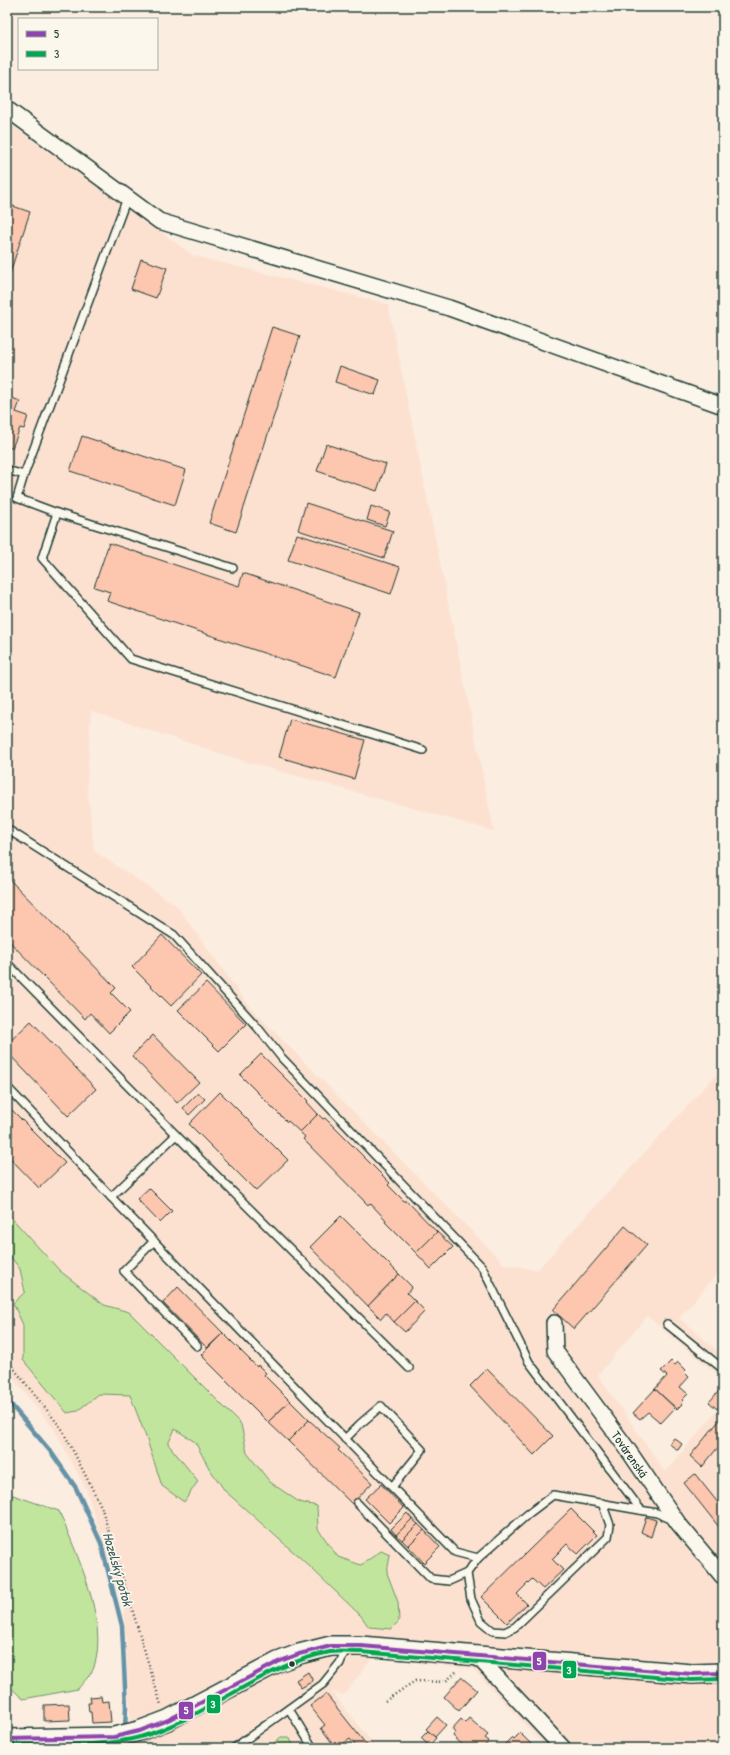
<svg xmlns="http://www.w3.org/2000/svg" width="730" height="1755" font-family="'Patrick Hand',sans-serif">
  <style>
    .built { fill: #fce1d1 }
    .green { fill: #c2e59e; stroke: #709169 }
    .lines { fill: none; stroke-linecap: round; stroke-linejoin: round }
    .stream { stroke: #6592a7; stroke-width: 4.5 }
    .building { fill: #fdc6af; stroke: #1f3d34 }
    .service-casing { stroke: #1f3d34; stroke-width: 10 }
    .minor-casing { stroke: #1f3d34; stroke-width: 18 }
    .tertiary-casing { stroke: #1f3d34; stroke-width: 22 }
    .path { stroke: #1f3d34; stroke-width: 2.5; stroke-dasharray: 1 3; stroke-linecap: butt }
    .service { stroke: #fbf7ec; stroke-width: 7 }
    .minor { stroke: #fbf7ec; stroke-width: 15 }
    .tertiary { stroke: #fbf7ec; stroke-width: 19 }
    .bus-1-casing { stroke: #fbf7ec; stroke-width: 7 }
    .bus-2-casing { stroke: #fbf7ec; stroke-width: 7 }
    .bus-1 { stroke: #8e44ad; stroke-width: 4 }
    .bus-2 { stroke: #00a651; stroke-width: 4 }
    .bus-dot { fill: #1f3d34; stroke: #fbf7ec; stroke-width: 1.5 }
    .labels { text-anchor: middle; stroke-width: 3.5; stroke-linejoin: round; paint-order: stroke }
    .street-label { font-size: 13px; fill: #1f3d34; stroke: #fbf7ec }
    .water-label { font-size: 14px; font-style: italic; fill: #36595a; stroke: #fbf7ec }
    .line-badge { stroke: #fbf7ec; stroke-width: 1.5 }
    .badge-label { font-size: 11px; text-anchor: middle; font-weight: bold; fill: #fff }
  </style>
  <rect width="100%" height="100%" fill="#fbede0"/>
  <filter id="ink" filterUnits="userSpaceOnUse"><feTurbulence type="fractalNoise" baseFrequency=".025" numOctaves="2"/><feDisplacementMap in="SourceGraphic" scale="8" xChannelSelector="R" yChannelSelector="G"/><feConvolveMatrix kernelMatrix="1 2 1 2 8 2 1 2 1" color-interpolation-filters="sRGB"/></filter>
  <g filter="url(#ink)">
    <!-- built -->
    <path class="built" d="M7 121 194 256 388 304 494 831 247 762 91 711 87 784 94 851 176 905 249 1006 504 1264 537 1270 723 1067V1267L679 1318 723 1356V1379L647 1316 598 1375 665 1472 723 1404V1748H547L473 1669 373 1657 344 1695 332 1692 377 1748H132L124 1607 86 1489 54 1429 7 1371V1252L20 1269 25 1292 13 1303 23 1325V1360L77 1411 99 1394 130 1395 146 1437 180 1459 168 1444 175 1429 195 1442 209 1468 225 1491 307 1564 361 1616 369 1627 398 1602 387 1573 389 1555 381 1551 361 1565 338 1557 318 1529 317 1506 299 1502 270 1482 247 1453 241 1424 129 1312 104 1305 60 1271 7 1213Z"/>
    <!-- green -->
    <g class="green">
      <path d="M7 1213 60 1271 104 1305 129 1312 241 1424 247 1453 270 1482 299 1502 317 1506 318 1529 338 1557 361 1565 381 1551 390 1555 387 1573 398 1602 399 1621 391 1629 369 1627 361 1616 307 1564 225 1491 209 1468 195 1442 175 1429 168 1444 198 1481 184 1502 162 1486 146 1437 130 1395 99 1394 77 1411 67 1413 23 1360V1325L13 1303 25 1292 20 1269 7 1252Z"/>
      <path d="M13 1495 59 1511C76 1553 109 1621 94 1667 92 1674 83 1682 78 1689L23 1699 8 1685 7 1682V1499Z"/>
      <path d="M281 1737H289L295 1748H268Z"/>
    </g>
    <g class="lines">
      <!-- stream -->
      <g class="stream">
        <path d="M7 1400 51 1452 76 1488 101 1543 122 1626 126 1707 125 1730"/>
        <path d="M124 1748 125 1739"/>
      </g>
    </g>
    <!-- building -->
    <g class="building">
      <path d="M7 204 30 212 7 282Z"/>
      <path d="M141 259 167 268 156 298 131 289Z"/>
      <path d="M272 327 300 336 236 532 209 523Z"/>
      <path d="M340 366 380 380 375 395 335 382Z"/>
      <path d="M12 398 20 401 16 412 28 416 24 429 20 428 12 448 7 447V408H8Z"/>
      <path d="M82 436 186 470 175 505 70 471Z"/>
      <path d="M326 444 386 464 377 491 317 471Z"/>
      <path d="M306 503 393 531 384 558 298 530Z"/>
      <path d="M371 506 390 512 385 526 367 520Z"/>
      <path d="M297 534 400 567 391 594 288 560Z"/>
      <path d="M109 543 239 586 243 573 359 612 336 677 107 601 110 592 94 587Z"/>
      <path d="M290 719 365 740 354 779 279 757Z"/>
      <path d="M7 877 116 988 111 993 130 1012 109 1033 90 1013 85 1019 7 939Z"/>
      <path d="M162 935 201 975 171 1006 132 967Z"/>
      <path d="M206 983 246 1024 219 1051 178 1010Z"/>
      <path d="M31 1021 96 1089 68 1116 7 1052V1044Z"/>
      <path d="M153 1035 199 1082 177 1103 132 1056Z"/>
      <path d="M261 1054 308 1101 307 1102 318 1114 300 1132 288 1121 287 1122 240 1075Z"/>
      <path d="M220 1092 288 1160 256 1191 189 1124Z"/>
      <path d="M198 1093 205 1099 189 1115 183 1108Z"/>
      <path d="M12 1110 65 1163 39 1188 7 1155V1115Z"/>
      <path d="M318 1114 323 1119 325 1118 390 1183 388 1185 405 1202 406 1200 437 1232 416 1253 385 1222 386 1220 370 1203 368 1205 303 1139 305 1137 300 1132Z"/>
      <path d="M149 1188 172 1211 160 1223 137 1199Z"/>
      <path d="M341 1216 399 1274 368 1306 310 1247Z"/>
      <path d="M625 1226 647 1245 574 1329 553 1310Z"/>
      <path d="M437 1232 453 1247 431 1269 416 1253Z"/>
      <path d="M399 1274 412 1287 407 1293 415 1301 394 1322 386 1313 381 1319 368 1306Z"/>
      <path d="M178 1287 223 1333 207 1348 163 1303Z"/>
      <path d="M415 1301 425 1311 405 1332 394 1322Z"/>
      <path d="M223 1333 257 1367 258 1365 266 1373 264 1375 290 1401 268 1422 201 1355Z"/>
      <path d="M671 1361 675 1365 678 1362 686 1370 684 1372 689 1377 680 1387 688 1394 682 1400 684 1402 677 1409 655 1389 667 1376 661 1371Z"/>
      <path d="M487 1369 553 1436 534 1455 470 1386Z"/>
      <path d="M655 1389 675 1408 661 1423 648 1412 640 1419 633 1413Z"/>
      <path d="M718 1392 723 1396V1402L717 1409 709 1402Z"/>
      <path d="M290 1401 309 1420 288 1441 268 1422Z"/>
      <path d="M723 1416V1441L702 1467 690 1456Z"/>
      <path d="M309 1420 340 1448 338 1450 372 1483 352 1504 288 1441Z"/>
      <path d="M674 1438 682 1444 678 1450 669 1444Z"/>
      <path d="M695 1474 723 1509V1532L684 1483Z"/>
      <path d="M381 1484 404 1508 389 1523 365 1499Z"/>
      <path d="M571 1509 597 1535 578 1554 567 1544 552 1559 563 1570 543 1589 532 1579 517 1594 527 1604 507 1623 481 1597Z"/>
      <path d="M407 1513 412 1519 396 1535 391 1529Z"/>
      <path d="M646 1517 656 1520 651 1537 641 1532Z"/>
      <path d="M412 1519 418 1524 402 1540 396 1535Z"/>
      <path d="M418 1524 424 1530 408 1546 402 1540Z"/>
      <path d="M424 1530 440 1547 424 1563 408 1546Z"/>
      <path d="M308 1672 313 1681 301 1688 296 1680Z"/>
      <path d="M461 1677 477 1690 459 1711 444 1697Z"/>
      <path d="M326 1694 369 1748H357L350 1739 336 1748 321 1728 325 1725 310 1706Z"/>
      <path d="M101 1696 102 1702 109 1701 111 1722 92 1723 91 1712H89L88 1703H91L90 1697Z"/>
      <path d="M69 1704 70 1720 44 1721V1705Z"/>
      <path d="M437 1717 446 1725 435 1737 426 1729Z"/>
      <path d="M469 1718 488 1735 485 1738 489 1741 483 1748H470L468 1746 466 1748 453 1736 455 1733 452 1729 461 1719 465 1723Z"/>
      <path d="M428 1731 436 1738 429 1746 421 1738Z"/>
      <path d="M520 1733 535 1748H507L504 1745 512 1737 514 1739Z"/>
    </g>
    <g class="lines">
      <defs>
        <g id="service">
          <path d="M127 198 24 475 17 498 57 513 233 568"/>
          <path d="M7 470 24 475"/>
          <path d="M57 513 42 558 131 659 423 750"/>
          <path d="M7 829 174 935 258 1028 281 1057 482 1267 529 1362 641 1510"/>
          <path d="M7 963 176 1135"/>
          <path d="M7 1087 111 1197"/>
          <path d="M154 1241 124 1271 197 1346"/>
          <path d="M667 1324 723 1369"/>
          <path d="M409 1368 176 1135 111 1197 455 1552 478 1558 528 1514 553 1495 657 1513 673 1520"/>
          <path d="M345 1439 360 1424 381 1406 422 1450 392 1487"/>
          <path d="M357 1503 431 1579 449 1581 467 1573 478 1558"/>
          <path d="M467 1573 471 1599 481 1621 493 1631 505 1632 515 1627 608 1537 610 1525 602 1503"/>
          <path d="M289 1709 313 1748"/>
          <path d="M234 1748 323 1684 340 1663 346 1648"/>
        </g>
        <g id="minor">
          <path d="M7 109 159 221 449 308 723 406"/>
          <path d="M554 1323 555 1351 626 1447 678 1523 723 1577"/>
          <path d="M476 1655 563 1748"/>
        </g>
        <path id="tertiary" d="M7 1739 114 1737 139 1731 168 1720 278 1662 299 1654 331 1646H361L692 1674 723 1673"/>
      </defs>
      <!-- service casing -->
      <use href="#service" class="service-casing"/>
      <!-- minor casing -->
      <use href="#minor" class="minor-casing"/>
      <!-- tertiary casing -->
      <use href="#tertiary" class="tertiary-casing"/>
      <!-- path -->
      <g class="path">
        <path d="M7 1360 62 1429 101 1506 161 1705"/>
        <path d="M385 1701 415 1681 445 1682 457 1671"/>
      </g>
      <!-- service -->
      <use href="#service" class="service"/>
      <!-- minor -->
      <use href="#minor" class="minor"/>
      <!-- tertiary -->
      <use href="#tertiary" class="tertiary"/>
      <defs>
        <path id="bus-1" d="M7 1739 114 1737 139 1731 168 1720 278 1662 299 1654 331 1646H361L692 1674 723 1673"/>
        <path id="bus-2" d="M7 1745C48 1744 101 1748 140 1737 207 1718 261 1665 330 1652 340 1651 351 1652 361 1652L691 1680 723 1679"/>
      </defs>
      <!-- bus-1 casing -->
      <use href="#bus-1" class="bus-1-casing"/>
      <!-- bus-2 casing -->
      <use href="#bus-2" class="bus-2-casing"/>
      <!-- bus-1 -->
      <use href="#bus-1" class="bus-1"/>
      <!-- bus-2 -->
      <use href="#bus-2" class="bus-2"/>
    </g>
  </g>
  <!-- markers -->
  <circle class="bus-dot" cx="292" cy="1664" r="3.5"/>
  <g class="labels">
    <!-- street labels -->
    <g class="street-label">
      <text transform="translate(630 1454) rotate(55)" y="5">Továrenská</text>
    </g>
    <!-- water labels -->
    <g class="water-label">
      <text transform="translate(118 1569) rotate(74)" y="5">Hozelský potok</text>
    </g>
  </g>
  <g class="line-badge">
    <rect x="532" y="1651" width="15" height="20" rx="4" fill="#8e44ad"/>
    <rect x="562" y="1660" width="15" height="19" rx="4" fill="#00a651"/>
    <rect x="206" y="1694" width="15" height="20" rx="4" fill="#00a651"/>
    <rect x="178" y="1701" width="16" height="19" rx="4" fill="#8e44ad"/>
  </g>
  <g class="badge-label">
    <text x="539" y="1665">5</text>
    <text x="569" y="1674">3</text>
    <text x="213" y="1708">3</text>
    <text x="186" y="1714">5</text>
  </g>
  <!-- margin -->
  <rect width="730" height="1755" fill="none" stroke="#fbf7ec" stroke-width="24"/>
  <rect x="12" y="12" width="706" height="1731" fill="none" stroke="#1f3d34" stroke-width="1.5" filter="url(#ink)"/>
  <!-- legend -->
  <rect x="18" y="18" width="140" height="52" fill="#fbf7ec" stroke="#a3ada2"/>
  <rect x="26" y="31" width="20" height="6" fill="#8e44ad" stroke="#a3ada2"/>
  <text x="54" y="38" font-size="12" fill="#1f3d34">5</text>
  <rect x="26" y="51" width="20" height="6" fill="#00a651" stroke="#a3ada2"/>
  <text x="54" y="58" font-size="12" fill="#1f3d34">3</text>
</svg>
